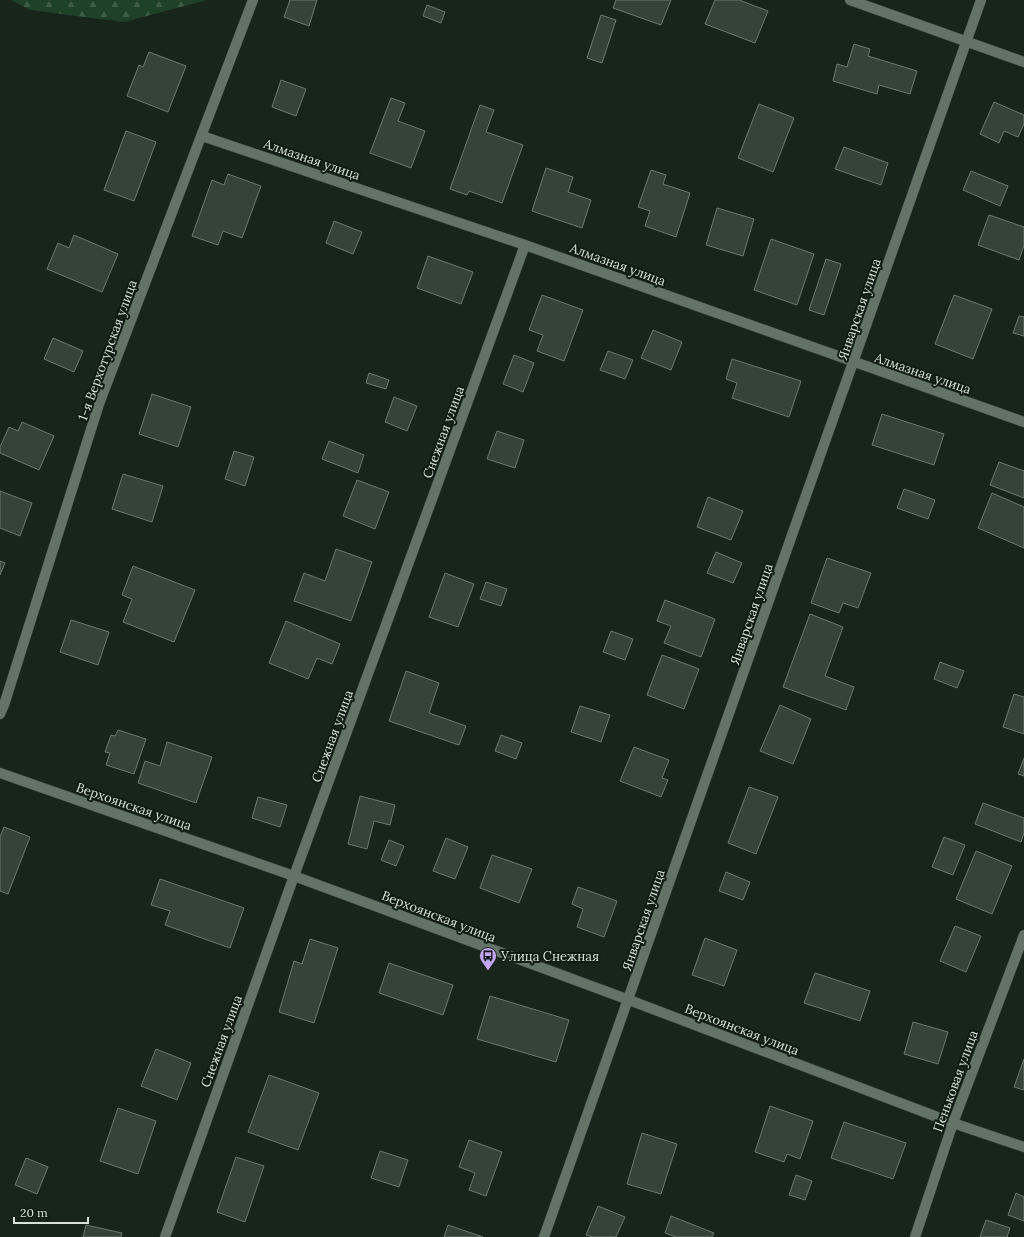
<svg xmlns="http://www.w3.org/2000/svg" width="1024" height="1237" font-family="Lora,serif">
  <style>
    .forest { fill: url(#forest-firs) }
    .building { fill: #354338; stroke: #6b7a6e }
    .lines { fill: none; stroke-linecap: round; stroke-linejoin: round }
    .street-casing { stroke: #374139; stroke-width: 11 }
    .street { stroke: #637366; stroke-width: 10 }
    .labels { text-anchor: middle; stroke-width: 4; stroke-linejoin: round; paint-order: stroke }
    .street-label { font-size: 13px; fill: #dae3db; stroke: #0f1c12 }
    .poi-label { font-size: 13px; fill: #dae3db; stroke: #0f1c12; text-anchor: start }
  </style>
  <defs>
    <pattern id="forest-firs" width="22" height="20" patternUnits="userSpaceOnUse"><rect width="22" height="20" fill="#1f4128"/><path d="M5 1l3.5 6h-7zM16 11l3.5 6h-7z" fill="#3f5c47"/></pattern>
  </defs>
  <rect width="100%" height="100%" fill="#18251b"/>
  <!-- forest -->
  <path class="forest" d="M11 0H207L124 22 30 10Z"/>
  <!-- building -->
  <g class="building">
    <path d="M290 0H317L309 26 284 17Z"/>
    <path d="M616 0H671L661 25 613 8Z"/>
    <path d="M715 0H739L768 11 755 43 705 24Z"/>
    <path d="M427 5 445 12 441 23 423 16Z"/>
    <path d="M601 15 616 20 602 63 587 58Z"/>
    <path d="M854 44 870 49 868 56 917 71 910 94 879 85 877 94 833 81 837 64 847 67Z"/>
    <path d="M149 52 186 66 168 112 127 96 139 65 143 67Z"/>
    <path d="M281 80 306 89 296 116 272 107Z"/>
    <path d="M391 98 405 103 398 121 425 131 411 168 370 153Z"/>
    <path d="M994 102 1024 115V124L1018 137 1004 131 999 143 980 134Z"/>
    <path d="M759 104 794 118 773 172 738 158Z"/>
    <path d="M480 105 494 110 486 132 523 145 502 203 469 191 467 195 450 189Z"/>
    <path d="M126 131 156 142 134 201 104 190Z"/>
    <path d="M844 147 888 163 881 185 835 169Z"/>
    <path d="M546 168 573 177 568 192 591 200 582 228 532 211Z"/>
    <path d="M651 170 666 175 663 184 690 193 676 237 645 226 650 211 638 207Z"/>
    <path d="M971 171 1008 186 1000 206 963 190Z"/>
    <path d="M228 174 261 186 242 238 223 231 218 245 192 236 212 180 224 185Z"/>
    <path d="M717 208 754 219 743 256 706 245Z"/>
    <path d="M989 215 1024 227V245L1019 260 978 245Z"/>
    <path d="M334 221 362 232 353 254 326 243Z"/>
    <path d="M74 235 118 254 102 292 47 269 58 243 69 248Z"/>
    <path d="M771 239 814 254 797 305 754 290Z"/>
    <path d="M428 256 473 272 461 304 417 288Z"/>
    <path d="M826 259 841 264 824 315 809 310Z"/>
    <path d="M542 295 583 310 564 361 537 351 543 335 529 330Z"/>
    <path d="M954 295 992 309 973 359 935 344Z"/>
    <path d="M1019 316 1024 317V336L1013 333Z"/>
    <path d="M653 330 682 342 671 370 641 358Z"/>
    <path d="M53 338 83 351 74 372 44 359Z"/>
    <path d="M608 351 633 360 625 379 600 370Z"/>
    <path d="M514 355 534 363 523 392 503 384Z"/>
    <path d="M732 359 801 381 789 417 732 398 737 383 726 379Z"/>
    <path d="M369 373 389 380 386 389 366 383Z"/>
    <path d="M152 394 191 407 178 447 139 434Z"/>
    <path d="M394 397 417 406 407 431 385 422Z"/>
    <path d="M882 414 944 434 934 465 872 445Z"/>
    <path d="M22 422 54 436 39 470 0 453V447L9 427 18 431Z"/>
    <path d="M497 431 524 440 515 468 487 459Z"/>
    <path d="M329 441 364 455 358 473 322 459Z"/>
    <path d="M234 451 254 457 245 486 225 479Z"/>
    <path d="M999 462 1024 471V498L990 485Z"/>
    <path d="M123 474 163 486 152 522 112 509Z"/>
    <path d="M357 480 389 492 375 529 343 516Z"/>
    <path d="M904 489 935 500 928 519 897 508Z"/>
    <path d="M0 491 32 503 20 536 0 528Z"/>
    <path d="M992 493 1024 507V548L978 528Z"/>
    <path d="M708 497 743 511 731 540 697 527Z"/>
    <path d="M336 549 372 562 351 621 294 601 304 573 325 581Z"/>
    <path d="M716 552 742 563 733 583 707 573Z"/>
    <path d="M827 558 871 573 858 608 843 603 839 613 811 603Z"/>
    <path d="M0 561 5 563 0 575Z"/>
    <path d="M133 566 195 590 174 642 123 622 132 599 122 595Z"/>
    <path d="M445 573 474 584 458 627 429 617Z"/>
    <path d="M486 582 507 589 501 606 480 599Z"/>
    <path d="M665 600 715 619 701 657 664 643 671 626 657 621Z"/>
    <path d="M810 614 843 627 825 676 854 687 846 710 783 687Z"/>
    <path d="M71 620 109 632 98 665 60 652Z"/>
    <path d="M286 621 340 644 332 664 317 658 308 679 269 663Z"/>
    <path d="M611 631 633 639 625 660 603 652Z"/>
    <path d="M662 655 699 669 684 709 647 695Z"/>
    <path d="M940 662 964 671 957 688 934 679Z"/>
    <path d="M406 671 439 683 429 713 466 726 459 745 389 721Z"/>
    <path d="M1014 694 1024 697V734L1003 727Z"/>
    <path d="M780 705 811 719 793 764 760 751Z"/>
    <path d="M580 706 610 715 601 742 571 732Z"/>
    <path d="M118 730 146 739 134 774 106 765 110 753 105 752 111 735 115 736Z"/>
    <path d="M501 735 522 743 516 759 495 751Z"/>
    <path d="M167 742 212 757 196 803 138 783 145 761 160 766Z"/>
    <path d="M634 747 669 760 662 778 668 780 661 797 620 781Z"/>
    <path d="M1024 758V776L1018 774Z"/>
    <path d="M749 787 778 797 756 854 728 843Z"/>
    <path d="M360 796 395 805 390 825 374 821 367 849 348 844Z"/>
    <path d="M258 797 287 805 280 827 252 818Z"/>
    <path d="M983 803 1024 818V833L1021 842 975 824Z"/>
    <path d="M4 827 30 837 8 894 0 891V837Z"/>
    <path d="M944 837 965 845 953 875 932 867Z"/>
    <path d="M446 838 468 847 455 879 433 871Z"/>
    <path d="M389 840 404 846 396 866 381 860Z"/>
    <path d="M976 851 1012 866 992 914 956 899Z"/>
    <path d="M492 855 532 869 519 903 480 888Z"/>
    <path d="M726 872 750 882 743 900 719 891Z"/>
    <path d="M160 879 244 908 230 948 165 925 170 911 151 905Z"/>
    <path d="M578 887 617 901 604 937 577 927 583 909 572 904Z"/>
    <path d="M955 926 981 936 966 972 940 961Z"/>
    <path d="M705 938 737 950 724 986 692 975Z"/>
    <path d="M310 939 338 948 314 1023 279 1012 294 961 302 964Z"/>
    <path d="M389 963 453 985 443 1015 379 993Z"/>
    <path d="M815 973 870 991 860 1021 804 1003Z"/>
    <path d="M490 996 569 1020 556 1062 477 1039Z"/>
    <path d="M913 1022 948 1032 938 1064 904 1054Z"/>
    <path d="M156 1049 191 1063 177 1100 141 1086Z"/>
    <path d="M1024 1059V1090L1014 1087Z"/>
    <path d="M269 1075 319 1093 298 1150 248 1132Z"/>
    <path d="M770 1106 813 1121 800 1159 787 1154 784 1162 755 1152Z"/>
    <path d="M118 1108 156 1121 138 1174 100 1161Z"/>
    <path d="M844 1122 906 1143 893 1179 831 1158Z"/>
    <path d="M642 1133 677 1144 661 1194 627 1184Z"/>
    <path d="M469 1140 502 1152 486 1196 469 1190 475 1173 459 1167Z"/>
    <path d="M380 1151 408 1160 399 1187 371 1178Z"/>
    <path d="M236 1157 264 1166 245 1222 217 1212Z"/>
    <path d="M26 1158 48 1167 37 1194 15 1185Z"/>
    <path d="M796 1175 812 1181 805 1200 789 1195Z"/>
    <path d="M1016 1193 1024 1197V1221L1008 1215Z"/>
    <path d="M598 1206 625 1217 616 1237H592L586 1235Z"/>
    <path d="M671 1216 714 1233 712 1237H676L665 1233Z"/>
    <path d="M986 1220 1010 1228 1007 1237H980Z"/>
    <path d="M86 1225 122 1233 121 1237H83Z"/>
    <path d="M448 1225 483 1237H444Z"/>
  </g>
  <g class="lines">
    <defs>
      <g id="street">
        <path d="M850 0 1024 62"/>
        <path d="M202 136 525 245 1024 422"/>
        <path d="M0 714 4 705 99 404 253 0"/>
        <path d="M0 773 294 876 629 1000 953 1123 1024 1147"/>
        <path d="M165 1237 294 876 525 245"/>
        <path d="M544 1237 981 0"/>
        <path d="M915 1237 953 1123 1024 935"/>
      </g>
    </defs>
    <!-- street casing -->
    <use href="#street" class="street-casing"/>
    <!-- street -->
    <use href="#street" class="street"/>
  </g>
  <!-- icons -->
  <defs>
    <symbol id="bus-pin" viewBox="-11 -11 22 30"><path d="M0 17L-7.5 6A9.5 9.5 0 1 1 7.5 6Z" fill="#c3a7f2" stroke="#0f1c12"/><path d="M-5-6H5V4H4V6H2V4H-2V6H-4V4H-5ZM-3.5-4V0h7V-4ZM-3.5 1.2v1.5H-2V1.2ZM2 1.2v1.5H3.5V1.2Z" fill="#111"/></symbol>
  </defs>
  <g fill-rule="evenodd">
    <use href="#bus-pin" x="478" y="946" width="20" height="27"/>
  </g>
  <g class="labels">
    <!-- street labels -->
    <g class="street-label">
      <text transform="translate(312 159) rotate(19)" y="5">Алмазная улица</text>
      <text transform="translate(618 264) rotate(20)" y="5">Алмазная улица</text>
      <text transform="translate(859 309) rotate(-71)" y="5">Январская улица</text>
      <text transform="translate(107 350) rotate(-70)" y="5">1-я Верхотурская улица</text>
      <text transform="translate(923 373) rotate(19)" y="5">Алмазная улица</text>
      <text transform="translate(443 432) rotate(-70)" y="5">Снежная улица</text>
      <text transform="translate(751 614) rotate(-71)" y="5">Январская улица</text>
      <text transform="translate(332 736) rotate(-70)" y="5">Снежная улица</text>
      <text transform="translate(134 806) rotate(19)" y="5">Верхоянская улица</text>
      <text transform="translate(439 916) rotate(21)" y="5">Верхоянская улица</text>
      <text transform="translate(643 920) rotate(-71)" y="5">Январская улица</text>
      <text transform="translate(742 1029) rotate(21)" y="5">Верхоянская улица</text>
      <text transform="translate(221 1041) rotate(-70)" y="5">Снежная улица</text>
      <text transform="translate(955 1081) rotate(-70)" y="5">Пеньковая улица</text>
    </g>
    <!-- poi labels -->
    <g class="poi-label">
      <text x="501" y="961">Улица Снежная</text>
    </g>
  </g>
  <!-- scale -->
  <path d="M14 1217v6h74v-6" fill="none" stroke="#dae3db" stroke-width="2"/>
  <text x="20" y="1217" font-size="12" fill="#dae3db" stroke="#0f1c12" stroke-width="3" paint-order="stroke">20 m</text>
</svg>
